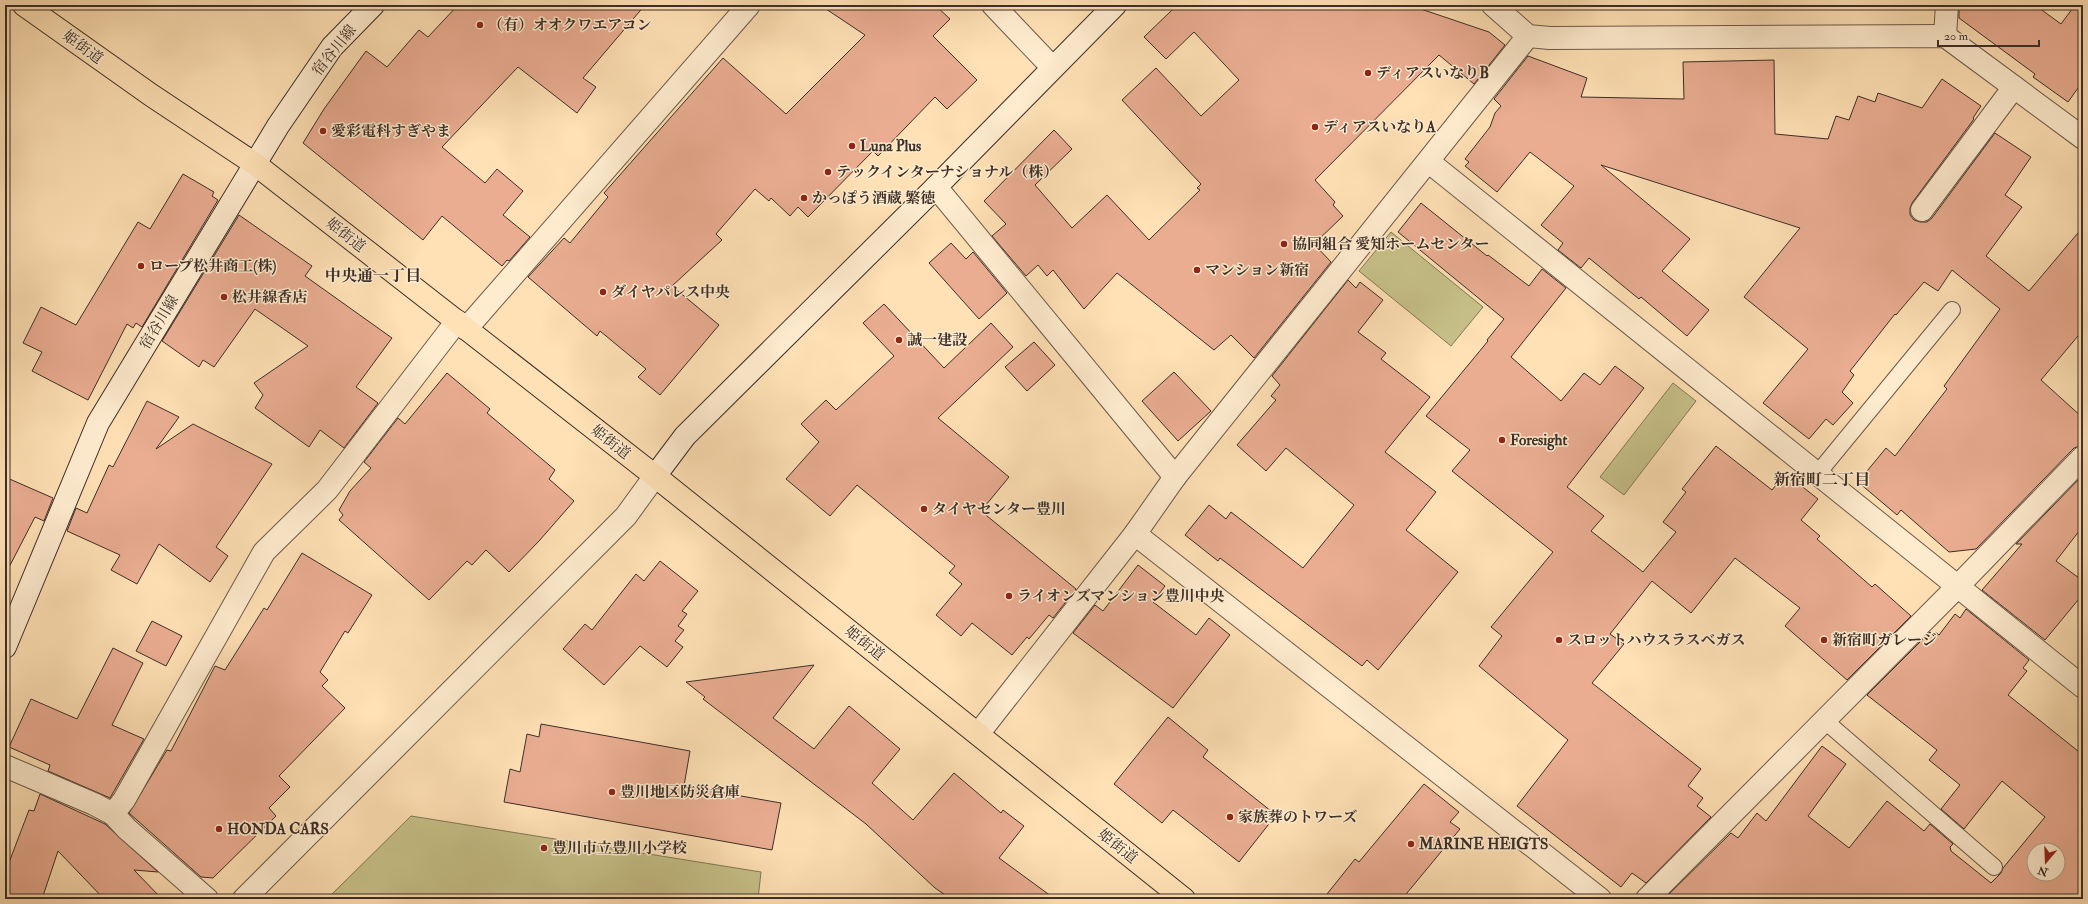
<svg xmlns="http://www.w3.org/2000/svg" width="2088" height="904" font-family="'IM FELL Double Pica','Noto Serif JP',serif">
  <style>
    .green { fill: #c7c189; stroke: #827858 }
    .building { fill: #eaad92; stroke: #3c2e28; fill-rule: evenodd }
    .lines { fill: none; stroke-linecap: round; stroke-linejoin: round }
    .lane-casing { stroke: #6d5b4b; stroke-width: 18 }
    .street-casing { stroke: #6d5b4b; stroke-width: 24 }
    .secondary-casing { stroke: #3c2e28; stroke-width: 24 }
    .primary-casing { stroke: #3c2e28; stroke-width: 24 }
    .lane { stroke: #ffeccf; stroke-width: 16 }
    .street { stroke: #ffeccf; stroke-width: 22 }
    .secondary { stroke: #ffeccf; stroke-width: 22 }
    .primary { stroke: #ffe1b5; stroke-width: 22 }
    .poi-dot { fill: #8f2418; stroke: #ffeccf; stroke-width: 1.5 }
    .labels { text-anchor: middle; stroke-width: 3; stroke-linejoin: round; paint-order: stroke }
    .poi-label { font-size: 15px; font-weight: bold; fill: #3c2e28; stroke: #ffeccf; text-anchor: start }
    .street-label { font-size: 15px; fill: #3c2e28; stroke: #ffeccf }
    .neighbourhood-label { font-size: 16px; font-weight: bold; fill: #3c2e28; stroke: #ffeccf }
  </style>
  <rect width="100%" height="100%" fill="#ffe1b5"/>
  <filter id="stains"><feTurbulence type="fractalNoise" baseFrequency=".005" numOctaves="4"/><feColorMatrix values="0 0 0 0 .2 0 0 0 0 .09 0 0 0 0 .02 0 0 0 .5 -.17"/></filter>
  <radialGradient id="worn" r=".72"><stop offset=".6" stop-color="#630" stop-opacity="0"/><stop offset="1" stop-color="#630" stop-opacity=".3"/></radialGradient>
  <!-- green -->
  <g class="green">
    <path d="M1391 232 1483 307 1451 346 1359 271Z"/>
    <path d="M1673 383 1696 401 1624 495 1600 477Z"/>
    <path d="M411 816 761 872 758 899H327Z"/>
  </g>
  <!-- building -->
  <g class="building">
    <path d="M458 5H645L583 78 596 87 577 113 518 67 442 147 485 183 497 169 523 191 503 215 530 237 509 261 507 260 502 266 442 216 423 240 303 143 324 109 366 51 387 67 419 30 428 37Z"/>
    <path d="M820 5H935L950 19 933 36 977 80 947 109 935 97 878 156 873 151 808 217 798 207 790 216 771 198 769 201 755 189 716 234 722 240 672 286 719 325 660 395 638 377 646 369 600 331 597 336 528 277 564 238 570 243 608 197 604 193 723 58 786 114 865 35Z"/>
    <path d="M1167 5H1409L1489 32 1505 45 1474 84 1439 55 1315 180 1335 202 1333 205 1343 216 1314 244 1331 262 1254 358 1231 335 1214 350 1117 273 1084 309 1053 270 1047 276 1038 265 1026 276 992 236 1006 224 984 201 1054 130 1072 149 1035 185 1072 228 1107 195 1149 240 1200 190 1197 188 1201 184 1122 100 1156 68 1201 116 1239 80 1194 32 1166 59 1144 37 1172 10Z"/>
    <path d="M1959 5H2035L2061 24 2075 5H2083V81L2068 102 2033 77 2035 74 1959 18Z"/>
    <path d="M1528 56 1587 78 1581 97 1684 99 1683 62 1774 60 1775 134 1828 139 1836 116 1849 120 1858 96 1875 102 1878 93 1922 108 1942 79 1981 106 1973 118 1974 119 1912 203 1910 208V215L1914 220 1920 222H1927L1932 218 1995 133 2031 157 2005 195 2022 207 1986 256 2029 291 2083 227V330L2041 380 2083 418V445L2074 448 1976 549 1949 552 1901 510 1897 515 1858 482 1886 448 1895 456 1947 389 1944 386 2000 309 1952 270 1938 291 1924 282 1896 315 1895 314 1850 371 1854 375 1842 392 1853 403 1833 425 1826 419 1809 439 1763 403 1808 349 1744 297 1800 228 1601 165 1690 239 1662 271 1709 310 1687 336 1641 297 1639 299 1589 258 1581 268 1558 250 1563 243 1541 225 1574 186 1530 152 1497 192 1465 166 1469 162 1465 159 1490 127 1495 113 1501 106 1494 99Z"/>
    <path d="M183 174 214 192 212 196 218 200 142 327 136 323 133 328 127 324 88 400 32 371 42 352 23 343 41 307 76 325 138 222 150 229Z"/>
    <path d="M1421 203 1487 256 1488 255 1529 286 1542 269 1566 288 1511 357 1561 401 1584 373 1600 385 1615 366 1644 388 1567 487 1604 516 1591 531 1643 572 1676 532 1663 522 1686 492 1682 489 1716 446 1772 490 1785 473 1818 499 1801 520 1820 536 1817 539 1872 587 1875 584 1911 616 1847 680 1785 626 1800 608 1735 558 1691 613 1652 581 1610 634 1624 644 1592 683 1701 769 1688 786 1703 798 1697 806 1711 817 1646 883 1632 873 1621 887 1517 806 1568 740 1479 666 1502 636 1491 627 1553 552 1452 471 1470 450 1426 416 1488 341 1487 340 1504 319 1398 232Z"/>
    <path d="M239 215 312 266 305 276 392 338 356 387 378 403 344 448 320 430 309 447 255 408 263 395 254 383 308 346 255 309 214 367 203 360 199 367 162 341Z"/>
    <path d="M951 243 966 259 973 252 1007 293 979 319 929 263Z"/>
    <path d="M1348 280 1356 288 1360 282 1383 300 1358 332 1386 353 1381 359 1430 397 1385 452 1436 492 1406 530 1458 572 1378 670 1367 660 1362 666 1220 558 1218 561 1185 535 1209 505 1226 519 1231 512 1303 568 1354 505 1286 448 1266 471 1237 445 1276 400 1271 396 1280 385 1272 376Z"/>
    <path d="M884 304 944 368 991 323 1013 347 938 418 1009 477 981 511 1076 589 1053 618 1049 615 1029 639 1027 637 1012 655 972 623 961 636 936 615 962 584 949 573 955 566 857 485 830 516 786 479 819 442 801 424 826 400 836 410 894 356 863 323Z"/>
    <path d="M1034 342 1055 365 1027 391 1005 367Z"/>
    <path d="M1174 372 1211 411 1178 441 1142 401Z"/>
    <path d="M447 373 490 409 487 413 555 470 549 479 574 501 539 541 509 572 486 550 472 565 467 561 429 600 339 520 343 515 339 510 350 491 371 468 364 462 398 418 405 424Z"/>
    <path d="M147 401 179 417 156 449 193 424 272 464 216 547 228 556 210 582 159 544 137 584 111 570 120 555 67 531 76 508 87 513 109 465 113 467Z"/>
    <path d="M2083 475V526L2056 561 2083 581V594L2045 640 1982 590 2022 544H2016Z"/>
    <path d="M5 477 53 498 44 521 35 517 5 575Z"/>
    <path d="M302 553 372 595 348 633 345 631 320 672 328 680 322 686 345 708 279 776 290 787 269 808 276 816 213 878 201 877 129 813 167 750 171 751 215 666 225 670 264 608 267 610Z"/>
    <path d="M660 561 698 591 682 611 687 614 678 626 684 630 675 641 683 647 667 667 640 646 604 685 563 649 585 624 592 630 636 574 644 581Z"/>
    <path d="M1138 565 1165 586 1153 602 1196 635 1209 618 1230 635 1173 708 1073 633 1095 605 1103 611Z"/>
    <path d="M1966 609 2029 660 2023 668 2027 671 2008 695 2083 755V899H1668L1666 897 1731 833 1738 838 1757 813 1766 821 1822 746 1846 764 1808 816 1849 848 1887 801 1924 831 1930 824 1953 844 1950 847 1951 851 1991 883 2001 873 2003 868 2045 817 2002 781 1964 829 1941 809 1960 785 1929 760 1937 750 1867 695 1930 632 1932 635 1935 632 1939 635 1955 614 1960 618ZM2034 850H2058V874H2034Z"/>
    <path d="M152 621 182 636 166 666 136 651Z"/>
    <path d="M113 648 143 663 112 725 144 739 110 798 48 771 50 765 9 747 31 699 77 719Z"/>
    <path d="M814 665 773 718 814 749 849 706 900 749 872 783 913 820 954 773 1001 813 1003 810 1024 826 999 858 1055 899H951L935 888 866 824 703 699 705 697 686 682Z"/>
    <path d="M1168 717 1208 750 1203 757 1276 815 1239 862 1173 810 1162 823 1114 784Z"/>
    <path d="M541 724 690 751 684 786 781 803 772 850 504 802 510 769 520 772 527 734 539 737Z"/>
    <path d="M1424 784 1459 812 1450 822 1460 829 1402 899H1323L1355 859 1359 862Z"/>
    <path d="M40 794 105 824 158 872 134 870 162 899H104L58 851 42 899H5V873L29 810 34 811Z"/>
  </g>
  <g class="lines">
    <defs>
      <g id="lane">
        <path d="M1818 473 1952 310"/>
        <path d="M1824 720 1994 867"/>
      </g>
      <g id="street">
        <path d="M993 5 1052 67"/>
        <path d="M1493 5 1528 36 1550 38 1945 36 2083 138"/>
        <path d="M1945 36 1947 5"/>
        <path d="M1429 162 2083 687"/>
        <path d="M936 187 1175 477"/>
        <path d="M1922 210 2014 87"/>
        <path d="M466 329 749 5"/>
        <path d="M1135 534 1600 899"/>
        <path d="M978 734 1135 534 1175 477 1528 36"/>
        <path d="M5 766 94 804 113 814 127 829 207 899"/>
        <path d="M113 814 124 800 264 552 327 490 457 321"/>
        <path d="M244 899 626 516 655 476"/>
        <path d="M1647 899 1957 587 2083 457"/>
      </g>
      <g id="secondary">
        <path d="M655 476 685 436 936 187 1115 5"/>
        <path d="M5 647 98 423 278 126 332 47 373 5"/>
      </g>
      <path id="primary" d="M24 5 151 95 255 164 655 476 1184 899"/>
    </defs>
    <!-- lane casing -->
    <use href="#lane" class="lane-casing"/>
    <!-- street casing -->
    <use href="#street" class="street-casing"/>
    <!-- secondary casing -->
    <use href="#secondary" class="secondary-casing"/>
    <!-- primary casing -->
    <use href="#primary" class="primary-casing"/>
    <!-- lane -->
    <use href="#lane" class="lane"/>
    <!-- street -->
    <use href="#street" class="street"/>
    <!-- secondary -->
    <use href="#secondary" class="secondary"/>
    <!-- primary -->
    <use href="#primary" class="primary"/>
  </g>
  <!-- markers -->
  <g class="poi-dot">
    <circle cx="480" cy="25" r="4"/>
    <circle cx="1368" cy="73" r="4"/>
    <circle cx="1315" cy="127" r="4"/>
    <circle cx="323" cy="131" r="4"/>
    <circle cx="852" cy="146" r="4"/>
    <circle cx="828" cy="172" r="4"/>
    <circle cx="804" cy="198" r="4"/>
    <circle cx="1284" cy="244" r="4"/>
    <circle cx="141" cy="266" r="4"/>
    <circle cx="1197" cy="270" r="4"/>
    <circle cx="603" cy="292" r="4"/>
    <circle cx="224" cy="297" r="4"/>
    <circle cx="899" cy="340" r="4"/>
    <circle cx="1502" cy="440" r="4"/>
    <circle cx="924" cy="509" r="4"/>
    <circle cx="1009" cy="596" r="4"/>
    <circle cx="1559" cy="640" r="4"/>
    <circle cx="1824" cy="640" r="4"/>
    <circle cx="612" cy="792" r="4"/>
    <circle cx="1230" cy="817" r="4"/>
    <circle cx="219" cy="829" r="4"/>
    <circle cx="1411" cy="844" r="4"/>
    <circle cx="544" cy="848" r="4"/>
  </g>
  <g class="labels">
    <!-- poi labels -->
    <g class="poi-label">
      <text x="488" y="30">（有）オオクワエアコン</text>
      <text x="1376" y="78">ディアスいなりB</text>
      <text x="1323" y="132">ディアスいなりA</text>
      <text x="331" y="136">愛彩電科すぎやま</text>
      <text x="860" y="151">Luna Plus</text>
      <text x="836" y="177">テックインターナショナル（株）</text>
      <text x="812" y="203">かっぽう酒蔵 繁徳</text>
      <text x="1292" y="249">協同組合 愛知ホームセンター</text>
      <text x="149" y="271">ロープ松井商工(株)</text>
      <text x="1205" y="275">マンション新宿</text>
      <text x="611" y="297">ダイヤパレス中央</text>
      <text x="232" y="302">松井線香店</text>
      <text x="907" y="345">誠一建設</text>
      <text x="1510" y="445">Foresight</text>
      <text x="932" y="514">タイヤセンター豊川</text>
      <text x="1017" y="601">ライオンズマンション豊川中央</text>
      <text x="1567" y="645">スロットハウスラスベガス</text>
      <text x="1832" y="645">新宿町ガレージ</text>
      <text x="620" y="797">豊川地区防災倉庫</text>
      <text x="1238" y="822">家族葬のトワーズ</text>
      <text x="227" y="834">HONDA CARS</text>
      <text x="1419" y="849">MARINE HEIGTS</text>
      <text x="552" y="853">豊川市立豊川小学校</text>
    </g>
    <!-- street labels -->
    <g class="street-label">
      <text transform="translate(83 47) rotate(36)" y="5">姫街道</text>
      <text transform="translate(334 50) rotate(-51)" y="5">宿谷川線</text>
      <text transform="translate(346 235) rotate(38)" y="5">姫街道</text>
      <text transform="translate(159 322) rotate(-59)" y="5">宿谷川線</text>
      <text transform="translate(611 442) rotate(38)" y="5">姫街道</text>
      <text transform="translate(865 643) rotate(39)" y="5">姫街道</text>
      <text transform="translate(1118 846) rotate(39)" y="5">姫街道</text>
    </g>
    <!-- neighbourhood labels -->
    <g class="neighbourhood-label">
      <text x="373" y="281">中央通一丁目</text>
      <text x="1822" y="485">新宿町二丁目</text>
    </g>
  </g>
  <!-- margin -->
  <rect width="2088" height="904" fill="none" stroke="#ffe1b5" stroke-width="20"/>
  <rect x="6" y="6" width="2076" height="892" fill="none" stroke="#3c2e28" stroke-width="2"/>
  <rect x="10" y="10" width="2068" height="884" fill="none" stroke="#3c2e28"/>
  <!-- north arrow -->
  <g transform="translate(2046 862) rotate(199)"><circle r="19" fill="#ffeccf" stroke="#b1a08c"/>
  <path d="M0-3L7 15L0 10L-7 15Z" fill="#8f2418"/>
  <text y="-6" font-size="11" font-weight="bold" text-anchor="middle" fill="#3c2e28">N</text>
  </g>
  <!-- scale -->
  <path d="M1938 40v6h101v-6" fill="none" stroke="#3c2e28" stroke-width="2"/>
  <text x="1944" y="40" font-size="12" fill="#3c2e28" stroke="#ffeccf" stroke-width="3" paint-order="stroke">20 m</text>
  <rect width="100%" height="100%" filter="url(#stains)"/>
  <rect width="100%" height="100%" fill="url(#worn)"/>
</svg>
